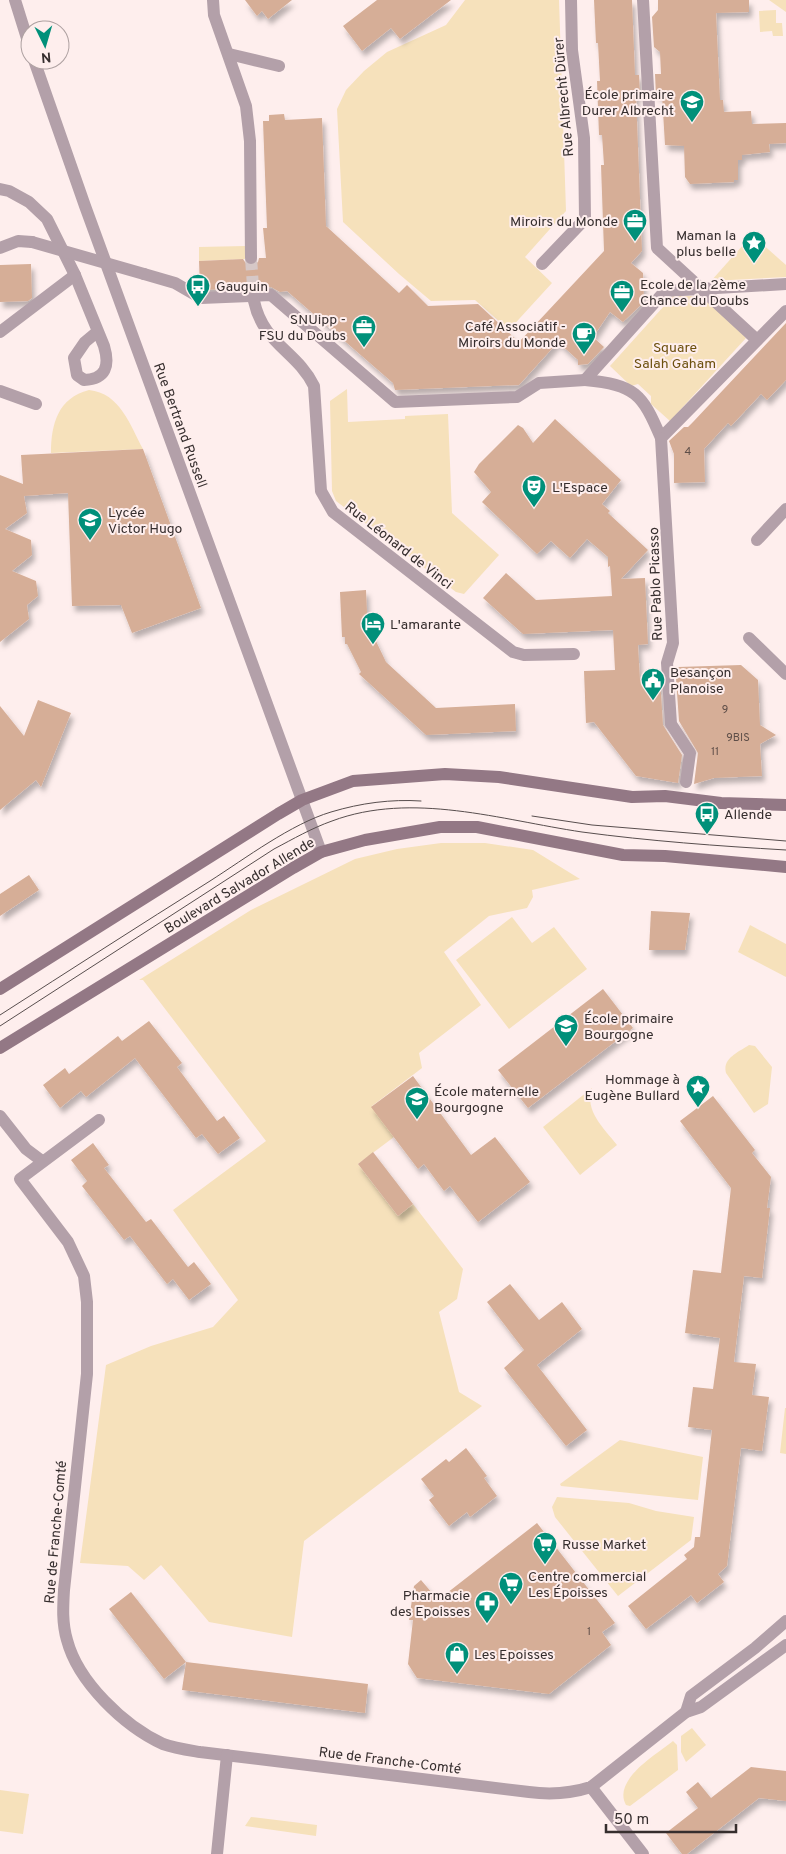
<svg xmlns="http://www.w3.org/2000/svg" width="786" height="1854" font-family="Overpass,sans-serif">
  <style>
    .green { fill: #f6e1bb }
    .building { fill: #d6ae97; filter: url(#shadow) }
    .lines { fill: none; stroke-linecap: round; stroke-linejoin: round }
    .street-tunnel { stroke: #d6c8c7; stroke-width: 12; stroke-dasharray: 12 6; stroke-linecap: butt }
    .street { stroke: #b3a0a9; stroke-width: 12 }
    .secondary { stroke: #937885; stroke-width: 12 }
    .tram { stroke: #584e4e; stroke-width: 1 }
    .street-bridge { stroke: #b3a0a9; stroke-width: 12 }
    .labels { text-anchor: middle; stroke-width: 4; stroke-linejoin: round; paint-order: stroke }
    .number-label { font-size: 11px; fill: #5e4e48 }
    .poi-label { font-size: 14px; fill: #362e2e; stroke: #feeeed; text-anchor: start }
    .street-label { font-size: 14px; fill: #362e2e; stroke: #feeeed }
    .park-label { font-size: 14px; fill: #6d500e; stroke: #feeeed }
  </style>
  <defs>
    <filter id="shadow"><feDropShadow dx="3" dy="5.5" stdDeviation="2.5" flood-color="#0004"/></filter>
  </defs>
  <rect width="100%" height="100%" fill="#feeeed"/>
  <!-- green -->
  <g class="green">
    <path d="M465 0H559L566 211 525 257 552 283 509 330 475 300 431 301 399 274 343 222 337 109 346 90 364 71 387 52 446 25Z"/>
    <path d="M769 0H786V12Z"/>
    <path d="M776 10V23H782L783 36H773L772 31 760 32 759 11Z"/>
    <path d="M752 235 786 265V277L711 281Z"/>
    <path d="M245 246V259L199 261V247Z"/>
    <path d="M673 296H705L746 338 670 421 651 404V396L638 384 631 386 610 366Z"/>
    <path d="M347 389 348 422 405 419V416L448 414 452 513 499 555 464 594 456 592 336 501 332 491 330 401Z"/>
    <path d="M89 390C120 393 130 425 143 449L51 453C51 424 58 398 89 390Z"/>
    <path d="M441 843H485L533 850 580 879 532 890 533 897 527 908 489 916 444 952 481 1005 419 1053 422 1068 372 1106 394 1137 358 1164 398 1216 413 1204 463 1269 457 1299 439 1312 459 1392 482 1406 304 1541 292 1637 209 1622 161 1565 144 1580 128 1566 80 1563 106 1365 151 1346 213 1327 238 1300 173 1210 266 1141 143 980H139L251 910 355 859 397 849Z"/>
    <path d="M512 917 532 943 554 927 587 969 509 1029 456 960Z"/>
    <path d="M750 925 786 944V977L738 952Z"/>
    <path d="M749 1045 755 1046 772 1067 768 1104 754 1113 726 1073C722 1058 739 1052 749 1045Z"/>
    <path d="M592 1088C584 1111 604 1128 617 1145L580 1175 543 1127Z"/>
    <path d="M785 1408H786V1454L780 1453Z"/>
    <path d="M620 1440 703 1457 698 1500 561 1486 560 1484Z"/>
    <path d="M557 1497 629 1503 656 1511 694 1517 691 1540 618 1596 555 1517 552 1507Z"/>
    <path d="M692 1728 706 1745 686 1762 681 1752V1736Z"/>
    <path d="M673 1741 677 1745 678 1770 630 1806 626 1805C612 1780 657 1754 673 1741Z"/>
    <path d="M0 1790 29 1794 23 1834 0 1831Z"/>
    <path d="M251 1817 317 1825 316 1836 245 1826Z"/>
  </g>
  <!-- building -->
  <g class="building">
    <path d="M245 0H292L268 19 262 11 257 16Z"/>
    <path d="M377 0H451L400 39 391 28 362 51 343 26Z"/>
    <path d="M594 0H632L635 75H639L640 95H636L642 251 631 263 643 273 644 302 623 322 610 312 593 337 604 347 588 364 578 365V360L558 342 519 385 395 390 393 383 287 291 280 292 271 287 203 290 200 288 199 261 243 259 247 265 252 266 258 262 259 258H266L263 228H267L263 121H269V115L284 114 285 120 322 118 326 226 399 293 407 285 428 306 478 304 519 342 604 251 601 165H604L602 135H599L597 81H600L598 43H596Z"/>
    <path d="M658 0H749V12L716 13 720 100H723L724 112 751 111 752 124 786 123V143L769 144 770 152 742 155V160H738V180H734V182L690 184 685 177 684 146 665 145 662 95H656L655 74H661L660 52 654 47 652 17 658 10Z"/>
    <path d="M31 264 32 298 28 301 0 302V265Z"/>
    <path d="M786 323V380L767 400 761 394 731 426 728 423 704 449 705 482 674 483V454L669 441 684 427H688L693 422Z"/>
    <path d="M555 419 621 480 602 504 610 511 608 513 648 550 621 579 645 578 648 644 638 645 640 680 660 679 663 725 682 755 678 783 636 776 594 722 586 723 584 671 615 670 613 630 523 634 483 598 506 573 536 600 612 596 610 566 608 567V557L587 539 570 558 551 541 537 554 482 502 491 492 474 472 479 464 518 425 523 428 533 443Z"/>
    <path d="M143 449 201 608 132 633 121 605 72 606 68 493 24 496 27 513 5 529 31 540 32 555 12 571 36 581 38 596 27 605 29 619 0 642V475L23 484 21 455Z"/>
    <path d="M366 590 368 635H373L386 662 436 708 515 704 516 731 426 735 359 674 361 672 347 644H345V637H342L340 592Z"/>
    <path d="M741 665 758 680 760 725 776 735 760 744 762 776 714 778 694 784 698 753 679 721 676 678H678V667Z"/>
    <path d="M38 700 71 713 41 787 36 780 0 810V706L24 736Z"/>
    <path d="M29 875 39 890 0 916V894Z"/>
    <path d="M651 911 690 913 685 950H649Z"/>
    <path d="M603 989 633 1028 528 1108 498 1070Z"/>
    <path d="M149 1021 182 1063 177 1067 217 1121 224 1116 240 1138 218 1154 202 1134 196 1138 135 1058 86 1097 81 1091 60 1108 43 1085 65 1068 69 1074 118 1036 122 1041Z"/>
    <path d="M413 1076 471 1155 495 1137 530 1182 478 1222 450 1186 444 1191 424 1164 418 1169 371 1107Z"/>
    <path d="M713 1096 755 1150 752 1153 771 1177 767 1208H770L762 1278 744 1276 734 1362 756 1364 752 1395 769 1397 762 1451 741 1448 727 1566 718 1574 724 1582 697 1603 691 1595 646 1629 628 1606 687 1559 684 1555 694 1547 695 1537H700L712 1430 688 1427 693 1387 713 1389 720 1338 685 1333 693 1270 721 1273 731 1188 680 1121Z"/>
    <path d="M93 1143 109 1165 104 1168 146 1222 151 1219 188 1267 194 1262 211 1284 189 1300 173 1279 167 1284 130 1236 124 1240 82 1186 87 1181 71 1160Z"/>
    <path d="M373 1152 413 1204 398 1216 358 1164Z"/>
    <path d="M510 1284 539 1320 562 1302 582 1329 537 1365 587 1430 566 1446 504 1368 524 1350 487 1302Z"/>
    <path d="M466 1448 487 1476 484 1478 497 1496 470 1517 467 1512 449 1526 429 1500 434 1496 421 1479 446 1459 449 1462Z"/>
    <path d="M537 1523 615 1623 602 1632 611 1645 549 1694 417 1678 408 1664 413 1620H409L414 1586 421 1580 438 1600Z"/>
    <path d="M131 1592 186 1662 164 1679 109 1609Z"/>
    <path d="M186 1662 368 1684 365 1713 182 1690Z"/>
    <path d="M751 1767 786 1771V1801L759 1798 687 1854H682L666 1833 698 1808 686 1792 698 1782 711 1798Z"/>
  </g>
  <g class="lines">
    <!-- street-tunnel -->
    <path class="street-tunnel" d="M251 258 254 301"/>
    <!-- street -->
    <g class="street">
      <path d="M15 0 30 48"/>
      <path d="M213 0 214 15 246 106 250 141 251 258"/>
      <path d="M643 0 657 248 757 340"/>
      <path d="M229 54 279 66"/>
      <path d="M34 60 85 206 321 852"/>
      <path d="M0 189 9 191 29 202 47 219 75 275 104 346C110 366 106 379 84 380L77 375 74 358 85 342 97 332"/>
      <path d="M0 248 18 241 32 242"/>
      <path d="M542 264 585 219 584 138 572 50 571 0"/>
      <path d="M144 274 175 283 201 298 271 295 395 402 517 397 539 383 585 380"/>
      <path d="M786 284 665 291 585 380C635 385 642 393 661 438L786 311"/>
      <path d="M254 301C263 344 297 351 314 386L321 491 333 512 513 652 524 655 574 654"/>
      <path d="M0 332 75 275"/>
      <path d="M0 391 36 404"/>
      <path d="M661 438 673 643 667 663 671 724 690 753 686 782"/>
      <path d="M757 540 786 509"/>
      <path d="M749 638 786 674"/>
      <path d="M0 1116 26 1149 42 1161"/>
      <path d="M99 1120 20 1179 68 1242 84 1276 87 1302V1374L64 1590C63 1607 62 1623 67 1640 78 1682 124 1726 163 1744 174 1748 188 1750 200 1752L529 1792C551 1795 569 1794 591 1787L686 1712 701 1707 786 1645"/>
      <path d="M686 1712 691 1696 755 1648 786 1621"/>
      <path d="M591 1787 643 1854"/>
      <path d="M217 1854 227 1755"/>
    </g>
    <!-- secondary -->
    <g class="secondary">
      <path d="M0 989 278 814 302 800 353 781 445 774 499 777 632 797 665 796 721 803 786 805"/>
      <path d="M0 1048 293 868 321 852 365 840 440 827H477L623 855 665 856 786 867"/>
    </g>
    <!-- tram -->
    <g class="tram">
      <path d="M532 816 592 825 786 841"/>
      <path d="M0 1015C70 970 140 925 210 881 246 858 291 824 331 812 361 803 391 799 421 801"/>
      <path d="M0 1026 274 849C293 839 312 828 332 821 412 791 501 820 582 832 649 841 718 846 786 850"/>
    </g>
    <!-- street-bridge -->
    <path class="street-bridge" d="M32 242 144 274"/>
  </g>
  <!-- icons -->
  <defs>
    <symbol id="school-pin" viewBox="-11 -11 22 30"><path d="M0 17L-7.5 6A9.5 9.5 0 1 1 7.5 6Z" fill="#00907a" stroke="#feeeed"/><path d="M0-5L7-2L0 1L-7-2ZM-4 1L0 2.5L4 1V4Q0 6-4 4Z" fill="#fff"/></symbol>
    <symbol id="office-pin" viewBox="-11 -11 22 30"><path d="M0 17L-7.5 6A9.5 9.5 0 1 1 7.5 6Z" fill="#00907a" stroke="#feeeed"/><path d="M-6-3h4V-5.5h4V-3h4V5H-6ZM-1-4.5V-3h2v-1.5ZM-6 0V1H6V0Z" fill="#fff"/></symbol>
    <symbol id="sight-pin" viewBox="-11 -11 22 30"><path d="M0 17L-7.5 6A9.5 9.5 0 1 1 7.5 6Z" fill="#00907a" stroke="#feeeed"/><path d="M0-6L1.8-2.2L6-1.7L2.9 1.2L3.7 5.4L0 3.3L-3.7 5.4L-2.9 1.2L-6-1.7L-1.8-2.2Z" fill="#fff"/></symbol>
    <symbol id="bus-pin" viewBox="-11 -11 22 30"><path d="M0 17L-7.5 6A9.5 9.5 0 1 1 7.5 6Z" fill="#00907a" stroke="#feeeed"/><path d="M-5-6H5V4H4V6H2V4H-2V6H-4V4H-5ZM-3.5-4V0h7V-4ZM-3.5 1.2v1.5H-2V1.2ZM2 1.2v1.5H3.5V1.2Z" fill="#fff"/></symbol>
    <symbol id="cafe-pin" viewBox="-11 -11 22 30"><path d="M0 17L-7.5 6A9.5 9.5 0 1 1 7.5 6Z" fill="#00907a" stroke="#feeeed"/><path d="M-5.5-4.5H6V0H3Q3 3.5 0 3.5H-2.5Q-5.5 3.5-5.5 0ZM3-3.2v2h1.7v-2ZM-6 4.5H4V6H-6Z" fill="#fff"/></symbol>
    <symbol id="theatre-pin" viewBox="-11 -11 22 30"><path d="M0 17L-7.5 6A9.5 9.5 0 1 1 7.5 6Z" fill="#00907a" stroke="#feeeed"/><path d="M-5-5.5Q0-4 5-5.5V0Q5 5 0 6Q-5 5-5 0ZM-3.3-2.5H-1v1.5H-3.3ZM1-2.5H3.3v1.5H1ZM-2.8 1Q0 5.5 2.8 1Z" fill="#fff"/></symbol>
    <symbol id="hotel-pin" viewBox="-11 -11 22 30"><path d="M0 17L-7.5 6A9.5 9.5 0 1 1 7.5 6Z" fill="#00907a" stroke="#feeeed"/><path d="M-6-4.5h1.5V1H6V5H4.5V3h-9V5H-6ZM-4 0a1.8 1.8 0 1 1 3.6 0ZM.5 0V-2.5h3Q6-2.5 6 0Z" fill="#fff"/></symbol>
    <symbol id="civic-pin" viewBox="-11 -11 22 30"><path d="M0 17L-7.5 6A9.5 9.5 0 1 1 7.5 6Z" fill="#00907a" stroke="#feeeed"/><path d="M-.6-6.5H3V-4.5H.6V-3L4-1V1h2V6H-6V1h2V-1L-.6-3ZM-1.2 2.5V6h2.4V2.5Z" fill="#fff"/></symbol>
    <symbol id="supermarket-pin" viewBox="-11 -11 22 30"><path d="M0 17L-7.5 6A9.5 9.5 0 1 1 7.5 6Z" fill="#00907a" stroke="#feeeed"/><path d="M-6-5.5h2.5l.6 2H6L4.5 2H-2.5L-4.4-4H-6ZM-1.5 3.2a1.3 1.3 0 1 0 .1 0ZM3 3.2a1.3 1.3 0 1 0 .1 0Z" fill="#fff"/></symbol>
    <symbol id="pharmacy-pin" viewBox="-11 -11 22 30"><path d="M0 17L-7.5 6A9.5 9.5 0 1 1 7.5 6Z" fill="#00907a" stroke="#feeeed"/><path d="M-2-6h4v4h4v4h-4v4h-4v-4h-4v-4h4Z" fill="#fff"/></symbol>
    <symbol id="shop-pin" viewBox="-11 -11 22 30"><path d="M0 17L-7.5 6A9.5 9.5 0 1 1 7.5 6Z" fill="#00907a" stroke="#feeeed"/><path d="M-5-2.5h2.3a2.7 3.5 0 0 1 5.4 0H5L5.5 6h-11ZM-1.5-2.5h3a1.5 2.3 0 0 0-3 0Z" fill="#fff"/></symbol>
  </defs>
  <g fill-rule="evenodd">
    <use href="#school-pin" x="678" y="88" width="28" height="38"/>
    <use href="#office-pin" x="621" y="207" width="28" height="38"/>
    <use href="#sight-pin" x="740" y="229" width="28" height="38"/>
    <use href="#bus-pin" x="184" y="272" width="28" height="38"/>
    <use href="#office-pin" x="608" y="278" width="28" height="38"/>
    <use href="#office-pin" x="350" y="313" width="28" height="38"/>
    <use href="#cafe-pin" x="570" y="320" width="28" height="38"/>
    <use href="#theatre-pin" x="520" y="473" width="28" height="38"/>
    <use href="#school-pin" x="76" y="506" width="28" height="38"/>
    <use href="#hotel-pin" x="359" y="610" width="28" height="38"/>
    <use href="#civic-pin" x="639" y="666" width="28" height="38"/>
    <use href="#bus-pin" x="693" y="800" width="28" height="38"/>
    <use href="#school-pin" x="552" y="1012" width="28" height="38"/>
    <use href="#sight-pin" x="684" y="1073" width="28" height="38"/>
    <use href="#school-pin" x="403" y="1085" width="28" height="38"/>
    <use href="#supermarket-pin" x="531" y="1530" width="28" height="38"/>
    <use href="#supermarket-pin" x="497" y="1570" width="28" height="38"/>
    <use href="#pharmacy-pin" x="473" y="1589" width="28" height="38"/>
    <use href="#shop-pin" x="443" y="1640" width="28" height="38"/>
  </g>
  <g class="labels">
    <!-- number labels -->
    <g class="number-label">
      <text x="688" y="455">4</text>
      <text x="725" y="713">9</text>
      <text x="738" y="741">9BIS</text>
      <text x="715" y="755">11</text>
      <text x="589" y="1635">1</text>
    </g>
    <!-- poi labels -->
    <g class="poi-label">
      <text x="674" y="99" text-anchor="end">École primaire<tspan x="674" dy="16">Durer Albrecht</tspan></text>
      <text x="618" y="226" text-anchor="end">Miroirs du Monde</text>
      <text x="736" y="240" text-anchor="end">Maman la<tspan x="736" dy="16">plus belle</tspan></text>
      <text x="640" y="289">Ecole de la 2ème<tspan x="640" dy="16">Chance du Doubs</tspan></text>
      <text x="216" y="291">Gauguin</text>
      <text x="346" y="324" text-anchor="end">SNUipp -<tspan x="346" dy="16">FSU du Doubs</tspan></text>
      <text x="566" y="331" text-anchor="end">Café Associatif -<tspan x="566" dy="16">Miroirs du Monde</tspan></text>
      <text x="552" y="492">L'Espace</text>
      <text x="108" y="517">Lycée<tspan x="108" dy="16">Victor Hugo</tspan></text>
      <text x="390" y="629">L'amarante</text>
      <text x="670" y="677">Besançon<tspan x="670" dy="16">Planoise</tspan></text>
      <text x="724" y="819">Allende</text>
      <text x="584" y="1023">École primaire<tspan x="584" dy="16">Bourgogne</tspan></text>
      <text x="680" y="1084" text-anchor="end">Hommage à<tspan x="680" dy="16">Eugène Bullard</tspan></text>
      <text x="434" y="1096">École maternelle<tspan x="434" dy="16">Bourgogne</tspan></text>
      <text x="562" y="1549">Russe Market</text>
      <text x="528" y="1581">Centre commercial<tspan x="528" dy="16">Les Époisses</tspan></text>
      <text x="470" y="1600" text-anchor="end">Pharmacie<tspan x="470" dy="16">des Epoisses</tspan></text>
      <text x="474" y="1659">Les Epoisses</text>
    </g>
    <!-- street labels -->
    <g class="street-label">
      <text transform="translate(563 97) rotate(-95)" y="5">Rue Albrecht Dürer</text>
      <text transform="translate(181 425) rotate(70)" y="5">Rue Bertrand Russell</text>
      <text transform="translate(399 545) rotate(38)" y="5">Rue Léonard de Vinci</text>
      <text transform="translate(655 584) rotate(-92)" y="5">Rue Pablo Picasso</text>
      <text transform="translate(239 885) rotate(-31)" y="5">Boulevard Salvador Allende</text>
      <text transform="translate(55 1532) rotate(-85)" y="5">Rue de Franche-Comté</text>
      <text transform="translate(390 1760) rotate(7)" y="5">Rue de Franche-Comté</text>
    </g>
    <!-- park labels -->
    <g class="park-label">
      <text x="675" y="352">Square<tspan x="675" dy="16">Salah Gaham</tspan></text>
    </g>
  </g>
  <!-- north arrow -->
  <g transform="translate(45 45) rotate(175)"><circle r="24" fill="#feeeed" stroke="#aea1a1"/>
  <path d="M0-4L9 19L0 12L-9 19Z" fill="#00907a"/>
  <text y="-8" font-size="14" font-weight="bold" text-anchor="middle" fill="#362e2e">N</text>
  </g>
  <!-- scale -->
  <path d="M606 1824v8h130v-8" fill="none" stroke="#362e2e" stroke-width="2.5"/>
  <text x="614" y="1824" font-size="15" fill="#362e2e" stroke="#feeeed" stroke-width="4" paint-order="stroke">50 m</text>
</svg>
